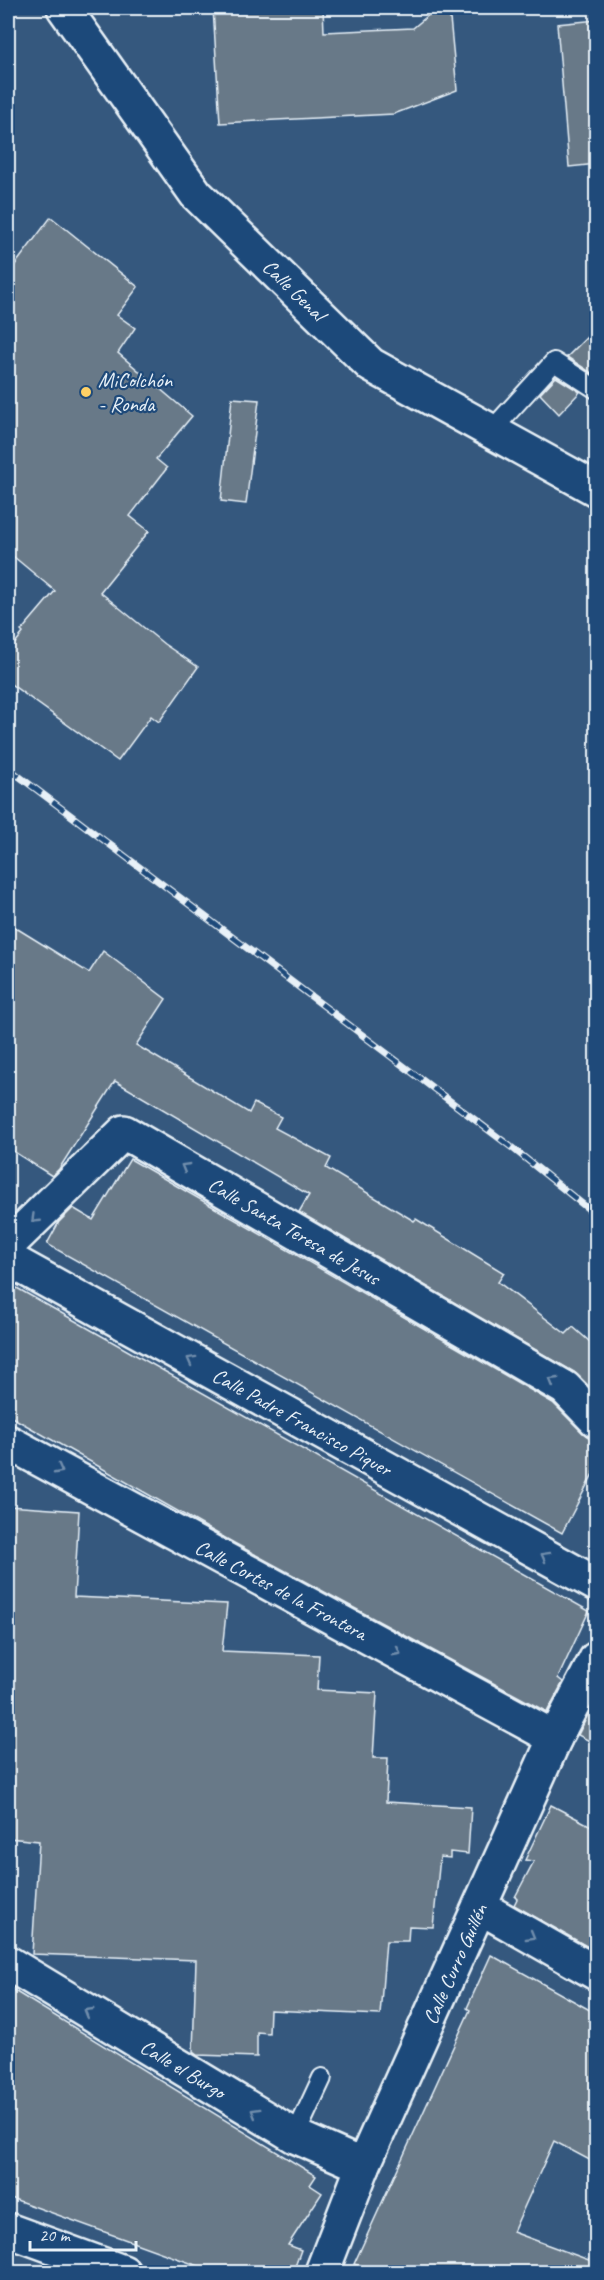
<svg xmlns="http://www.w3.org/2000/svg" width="604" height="2280" font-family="Caveat,sans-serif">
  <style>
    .building { fill: #687988; stroke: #e8f1f8; stroke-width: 1.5 }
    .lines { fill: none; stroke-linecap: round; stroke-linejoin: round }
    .lane-casing { stroke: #e8f1f8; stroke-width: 22 }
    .street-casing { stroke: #e8f1f8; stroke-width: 38 }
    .secondary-casing { stroke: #e8f1f8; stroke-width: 38 }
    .lane { stroke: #1f4a7a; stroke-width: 18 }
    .street { stroke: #1f4a7a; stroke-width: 33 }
    .secondary { stroke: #1f4a7a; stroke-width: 33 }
    .rail-casing { stroke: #e8f1f8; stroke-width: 7 }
    .rail { stroke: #1f4a7a; stroke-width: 4.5; stroke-dasharray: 14; stroke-linecap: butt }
    .oneway { stroke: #6f8dac }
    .poi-dot { fill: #ffd166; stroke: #1f4a7a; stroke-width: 2 }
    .labels { text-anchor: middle; stroke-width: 4.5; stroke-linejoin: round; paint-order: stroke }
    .street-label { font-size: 21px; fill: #e8f1f8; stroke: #1f4a7a }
    .poi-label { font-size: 21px; fill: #e8f1f8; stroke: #1f4a7a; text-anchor: start }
  </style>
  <rect width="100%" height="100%" fill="#35587e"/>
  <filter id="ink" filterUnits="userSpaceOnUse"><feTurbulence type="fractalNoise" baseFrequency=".0167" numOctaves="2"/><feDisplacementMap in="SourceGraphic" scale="12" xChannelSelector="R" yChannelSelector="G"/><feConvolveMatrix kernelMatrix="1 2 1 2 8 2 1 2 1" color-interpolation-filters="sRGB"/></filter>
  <g filter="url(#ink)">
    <!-- building -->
    <g class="building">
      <path d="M213 8H323L324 32 413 28 437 8H449L457 90 394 114 220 123Z"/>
      <path d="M597 20V164L569 167 557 24Z"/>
      <path d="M51 217 138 287 117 315 135 328 118 353 192 416 156 459 167 468 130 516 149 531 100 592 164 644 198 667 159 722 151 716 118 761 8 682V652L23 633 21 631 55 591 8 552V274Z"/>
      <path d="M597 327V375L596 376 567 357Z"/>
      <path d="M556 377 580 392 559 414 540 394Z"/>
      <path d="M232 398 259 400 246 504 221 501Z"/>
      <path d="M8 923 89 973 103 951 166 999 136 1045 249 1113 254 1103 281 1117 275 1128 331 1158 326 1168 414 1221 416 1219 504 1273 498 1282 566 1334 573 1327 597 1348V1394L574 1372 299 1212 309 1195 115 1081 59 1169 52 1176 8 1148Z"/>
      <path d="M130 1159 553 1403 583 1433 590 1438H597V1466L562 1533 47 1244 59 1222 73 1208 93 1220Z"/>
      <path d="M8 1283 589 1611 558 1678 563 1682 547 1712 234 1543 8 1415Z"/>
      <path d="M8 1506 79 1511 74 1597 227 1604 222 1651 319 1655 317 1690 377 1693 373 1758H388L386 1802 471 1807 468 1854 450 1852V1858L440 1857 433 1927 409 1926 408 1941H386L380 2015 270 2010 269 2033 257 2032V2057L197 2055 193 2052 196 1960 32 1954 39 1841 8 1838Z"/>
      <path d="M592 1707 597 1710V1745L578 1735Z"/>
      <path d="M551 1805 597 1829V1952L514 1905 517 1899 515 1897 534 1861 525 1860Z"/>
      <path d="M491 1955 597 2014V2164L554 2141 513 2232 597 2263V2272H376L354 2264 470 2010 467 2008Z"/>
      <path d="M8 1987 316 2176 310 2185 322 2193 288 2245 301 2250 293 2272H215L8 2197Z"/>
    </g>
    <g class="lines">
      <defs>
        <g id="lane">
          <path d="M491 431 554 362 596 389"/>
          <path d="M295 2136 322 2078"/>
        </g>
        <g id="street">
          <path d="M8 1245 124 1132 565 1388 596 1420"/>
          <path d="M8 1259 596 1584"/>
          <path d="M555 1738 596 1659"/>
          <path d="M480 1907 596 1973"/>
          <path d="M8 2230 123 2272"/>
        </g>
        <g id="secondary">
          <path d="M64 8 196 194 371 365 596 489"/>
          <path d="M8 1442 555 1738 363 2166 322 2272"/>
          <path d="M8 1963 295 2136 363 2166"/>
        </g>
      </defs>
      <!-- lane casing -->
      <use href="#lane" class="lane-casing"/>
      <!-- street casing -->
      <use href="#street" class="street-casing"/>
      <!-- secondary casing -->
      <use href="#secondary" class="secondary-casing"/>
      <!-- lane -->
      <use href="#lane" class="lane"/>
      <!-- street -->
      <use href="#street" class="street"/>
      <!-- secondary -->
      <use href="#secondary" class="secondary"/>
      <defs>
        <path id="rail" d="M8 768 515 1150 596 1215"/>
      </defs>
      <!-- rail casing -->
      <use href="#rail" class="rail-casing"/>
      <!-- rail -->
      <use href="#rail" class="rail"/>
    </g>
    <!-- one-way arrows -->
    <defs><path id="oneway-chevron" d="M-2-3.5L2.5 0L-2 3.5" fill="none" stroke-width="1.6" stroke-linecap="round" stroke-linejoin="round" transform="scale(1.5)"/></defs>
    <g class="oneway">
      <use href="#oneway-chevron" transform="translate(185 1167) rotate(-150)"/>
      <use href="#oneway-chevron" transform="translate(35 1219) rotate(136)"/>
      <use href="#oneway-chevron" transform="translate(191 1360) rotate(-151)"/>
      <use href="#oneway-chevron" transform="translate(553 1381) rotate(-150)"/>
      <use href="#oneway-chevron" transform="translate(59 1470) rotate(28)"/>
      <use href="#oneway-chevron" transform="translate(545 1556) rotate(-151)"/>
      <use href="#oneway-chevron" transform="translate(397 1652) rotate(28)"/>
      <use href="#oneway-chevron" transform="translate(531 1936) rotate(30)"/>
      <use href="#oneway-chevron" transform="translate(88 2012) rotate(-149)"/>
      <use href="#oneway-chevron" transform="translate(255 2112) rotate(-149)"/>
    </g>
  </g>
  <!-- markers -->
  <circle class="poi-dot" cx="86" cy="392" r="6"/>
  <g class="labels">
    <!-- street labels -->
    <g class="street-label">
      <text transform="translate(294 290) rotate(44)" y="7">Calle Genal</text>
      <text transform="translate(294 1231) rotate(30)" y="7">Calle Santa Teresa de Jesus</text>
      <text transform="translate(302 1422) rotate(29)" y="7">Calle Padre Francisco Piquer</text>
      <text transform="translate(281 1590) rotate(28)" y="7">Calle Cortes de la Frontera</text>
      <text transform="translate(455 1964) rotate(-66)" y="7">Calle Curro Guillén</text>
      <text transform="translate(183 2069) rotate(31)" y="7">Calle el Burgo</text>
    </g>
    <!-- poi labels -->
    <g class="poi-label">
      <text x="98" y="387">MiColchón<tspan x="98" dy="24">- Ronda</tspan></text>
    </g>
  </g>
  <!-- margin -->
  <rect width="604" height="2280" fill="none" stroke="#1f4a7a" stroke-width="30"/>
  <rect x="15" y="15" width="574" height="2250" fill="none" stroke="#e8f1f8" stroke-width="2" filter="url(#ink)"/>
  <!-- scale -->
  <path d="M30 2241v9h106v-9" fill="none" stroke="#e8f1f8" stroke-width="3"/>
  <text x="39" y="2241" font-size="18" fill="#e8f1f8" stroke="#1f4a7a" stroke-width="4.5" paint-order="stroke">20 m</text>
</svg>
